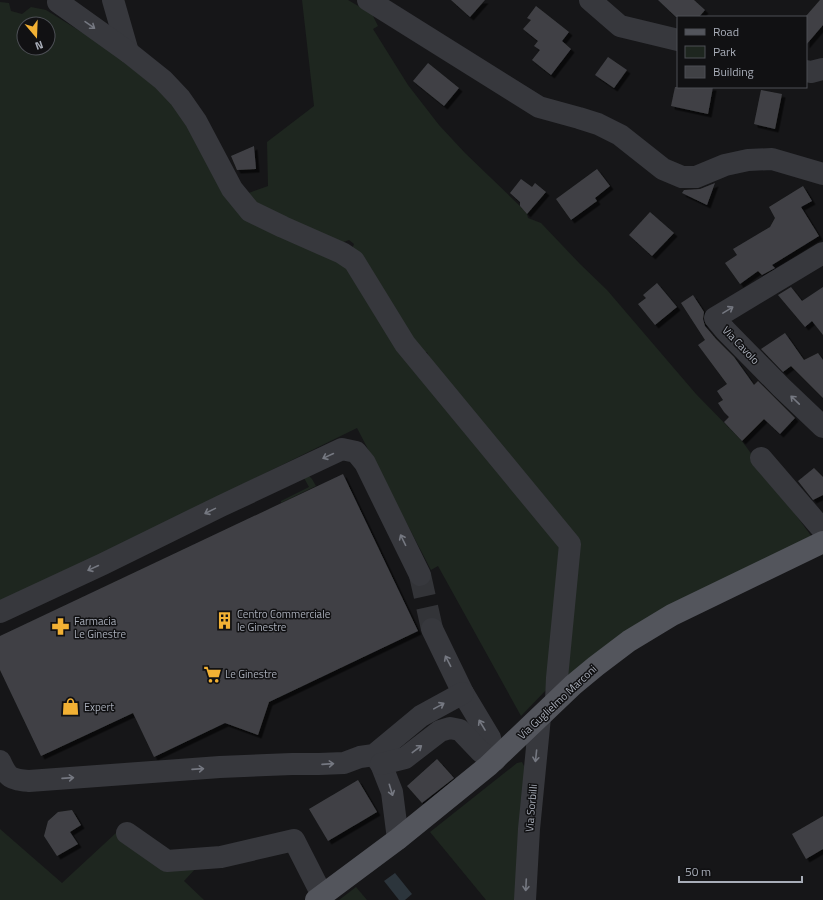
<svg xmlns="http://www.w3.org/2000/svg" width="823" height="900" font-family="'Titillium Web',sans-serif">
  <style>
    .green { fill: #1e261f; fill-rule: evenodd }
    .water { fill: #2c353c }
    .building { fill: #404145; filter: url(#shadow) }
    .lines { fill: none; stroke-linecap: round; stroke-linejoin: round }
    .minor-tunnel { stroke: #333438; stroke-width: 22; stroke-dasharray: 22 11; stroke-linecap: butt }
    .minor { stroke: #37383d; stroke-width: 22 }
    .major { stroke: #53555c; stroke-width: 22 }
    .oneway { stroke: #757881 }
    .labels { text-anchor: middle; stroke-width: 3; stroke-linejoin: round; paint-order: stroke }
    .street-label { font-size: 11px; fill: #a8adb8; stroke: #111113 }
    .poi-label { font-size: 11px; fill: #a8adb8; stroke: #111113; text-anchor: start }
  </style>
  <defs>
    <filter id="shadow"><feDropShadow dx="3.5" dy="3.5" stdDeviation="0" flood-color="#0009"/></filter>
  </defs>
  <rect width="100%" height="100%" fill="#161618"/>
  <!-- green -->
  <g class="green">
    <path d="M302 0H348L372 14 378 26 373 29 408 85 439 125 465 153 520 206 527 214 528 218 541 223 580 264 607 290 696 394 742 441 763 470 812 537 563 680 574 547 429 357 427 352 421 354 352 249 354 244 349 240 338 244 271 216 246 194 268 186 267 142 314 106Z"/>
    <path d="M0 2 9 3 11 11 22 14 31 7 46 10 146 72 184 117 235 208 347 267 560 544 550 686 521 716 438 566 431 570 357 428 0 604ZM24 24H48V48H24Z"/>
    <path d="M303 476H309L312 479 316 486 281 503V501L309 487Z"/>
    <path d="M522 762 525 768 521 900H486L430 832 517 763Z"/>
    <path d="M0 829 62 883 116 833 165 870 196 868 184 881 204 900H0Z"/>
    <path d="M356 887 367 900H339Z"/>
  </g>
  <!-- water -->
  <path class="water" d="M395 873 412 894 405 900H399L384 881Z"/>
  <!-- building -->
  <g class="building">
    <path d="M451 0H485L470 17Z"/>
    <path d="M658 0H694L705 10 699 17H676Z"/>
    <path d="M820 0H823V25L806 45V16Z"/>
    <path d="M536 6 569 32 562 41 571 49 551 75 532 60 540 50 534 46 538 41 523 29 531 20 527 18Z"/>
    <path d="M608 57 627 70 614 88 595 75Z"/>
    <path d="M428 63 459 88 444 106 413 81Z"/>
    <path d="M675 87H713L708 114 671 106Z"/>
    <path d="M761 90 782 94 775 129 754 124Z"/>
    <path d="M254 146 256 169 237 170 231 156Z"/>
    <path d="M597 169 610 186 595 198 597 201 571 220 556 199Z"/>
    <path d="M521 179 532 187 535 183 546 192 527 214 520 206V202L510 193Z"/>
    <path d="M715 183 707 205 682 193 684 190 700 189Z"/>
    <path d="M803 186 812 201 801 207 819 236 772 265 775 268 762 275 758 271 740 284 725 263 737 255 733 249 770 227 775 218 769 207Z"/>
    <path d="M650 212 674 233 652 256 629 235Z"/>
    <path d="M657 283 677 307 655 325 638 304 646 298 643 295Z"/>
    <path d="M791 287 802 301 823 287V335L812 321 805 327 778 295Z"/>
    <path d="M693 295 704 312 703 319 705 326 716 339 734 357 754 385 758 381 795 418 780 434 764 419 742 441 724 422 729 417 724 412 718 403 723 400 717 391 727 384 698 345 705 340 681 303Z"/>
    <path d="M785 333 804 360 818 353 823 360V398L791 366 783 372 761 349Z"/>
    <path d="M814 468 823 477V495L813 500 798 481Z"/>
    <path d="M343 474 418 631 269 702 258 735 225 723 154 757 133 713 41 756 0 670V636Z"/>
    <path d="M437 759 454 778 422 803 407 786Z"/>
    <path d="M358 780 377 812 328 841 309 809Z"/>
    <path d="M72 810 81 825 70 832 78 844 57 856 44 836 48 821 58 812Z"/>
    <path d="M823 816V849L806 859 792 834Z"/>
  </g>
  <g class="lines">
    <!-- minor-tunnel -->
    <path class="minor-tunnel" d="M420 575 432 629"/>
    <!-- minor -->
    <g class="minor">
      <path d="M113 0 128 52"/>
      <path d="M368 0 539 107 579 118 598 124 620 135 663 169 682 177H696L725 165 748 160 772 159 823 174"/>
      <path d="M590 0 620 26 678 40"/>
      <path d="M58 2 128 52 163 80 180 98 196 121 232 189 250 211 283 227 342 253 354 261 405 344 570 544 557 678 556 701"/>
      <path d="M806 71 811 72 823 69"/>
      <path d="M823 253 715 318 725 330 781 387 823 427"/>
      <path d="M761 458 823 530"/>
      <path d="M0 612 103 564 221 506 342 449 356 452 365 463 420 575"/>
      <path d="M432 629 463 693 490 738 495 760"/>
      <path d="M374 755 381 764 392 792 398 839"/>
      <path d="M0 761C8 779 11 779 29 781L220 767 292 764H319L344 763 360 757 374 755 421 716 463 693"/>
      <path d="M381 764 405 758 440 731 450 728 460 730 481 752 495 760"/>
      <path d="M127 833 167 861 221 857 294 840 322 895"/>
      <path d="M525 900 529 829 540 717"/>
    </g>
    <!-- major -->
    <path class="major" d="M316 900 398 839 488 766 573 685 596 666 629 641 672 615 823 542"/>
  </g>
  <!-- one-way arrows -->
  <defs><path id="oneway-shaft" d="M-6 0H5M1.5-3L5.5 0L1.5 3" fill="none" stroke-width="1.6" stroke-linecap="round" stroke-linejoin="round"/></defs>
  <g class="oneway">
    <use href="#oneway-shaft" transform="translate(90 25) rotate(35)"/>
    <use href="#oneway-shaft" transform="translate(728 310) rotate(-31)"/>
    <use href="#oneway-shaft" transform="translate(795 400) rotate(-136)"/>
    <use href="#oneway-shaft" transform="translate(328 456) rotate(155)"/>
    <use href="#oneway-shaft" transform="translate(210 511) rotate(154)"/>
    <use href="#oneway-shaft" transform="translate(403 540) rotate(-116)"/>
    <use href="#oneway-shaft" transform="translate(93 568) rotate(155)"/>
    <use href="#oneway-shaft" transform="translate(448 661) rotate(-117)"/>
    <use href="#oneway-shaft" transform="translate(439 706) rotate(-29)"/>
    <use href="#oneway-shaft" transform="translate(482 725) rotate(-121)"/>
    <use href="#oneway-shaft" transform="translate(417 749) rotate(-37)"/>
    <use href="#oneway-shaft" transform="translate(536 756) rotate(96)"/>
    <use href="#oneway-shaft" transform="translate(328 764) rotate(-4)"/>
    <use href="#oneway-shaft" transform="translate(198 769) rotate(-4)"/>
    <use href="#oneway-shaft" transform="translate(68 778) rotate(-4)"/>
    <use href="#oneway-shaft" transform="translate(391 790) rotate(73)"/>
    <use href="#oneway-shaft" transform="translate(526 885) rotate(93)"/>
  </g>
  <!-- icons -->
  <defs>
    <symbol id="building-bare" viewBox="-9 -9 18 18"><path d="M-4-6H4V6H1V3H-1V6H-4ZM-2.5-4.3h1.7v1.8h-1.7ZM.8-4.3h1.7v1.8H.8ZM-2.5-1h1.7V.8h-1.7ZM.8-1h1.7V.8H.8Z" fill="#f2b134" stroke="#111113" stroke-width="2.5" paint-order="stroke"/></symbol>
    <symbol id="pharmacy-bare" viewBox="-9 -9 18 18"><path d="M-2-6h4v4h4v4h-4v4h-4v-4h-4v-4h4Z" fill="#f2b134" stroke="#111113" stroke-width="2.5" paint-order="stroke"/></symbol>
    <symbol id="supermarket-bare" viewBox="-9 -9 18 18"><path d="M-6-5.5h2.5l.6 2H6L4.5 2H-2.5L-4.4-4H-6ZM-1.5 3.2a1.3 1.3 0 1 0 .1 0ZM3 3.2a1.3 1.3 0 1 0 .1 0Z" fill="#f2b134" stroke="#111113" stroke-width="2.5" paint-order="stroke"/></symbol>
    <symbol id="shop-bare" viewBox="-9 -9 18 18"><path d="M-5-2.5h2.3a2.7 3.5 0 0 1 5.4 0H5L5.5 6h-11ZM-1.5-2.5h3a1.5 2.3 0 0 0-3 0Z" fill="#f2b134" stroke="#111113" stroke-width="2.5" paint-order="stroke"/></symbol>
  </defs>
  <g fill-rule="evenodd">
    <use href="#building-bare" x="212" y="608" width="25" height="25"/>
    <use href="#pharmacy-bare" x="48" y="614" width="25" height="25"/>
    <use href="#supermarket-bare" x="200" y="662" width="25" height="25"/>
    <use href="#shop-bare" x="58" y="694" width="25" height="25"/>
  </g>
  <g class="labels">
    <!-- street labels -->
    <g class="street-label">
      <text transform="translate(741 345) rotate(46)" y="4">Via Cavolo</text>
      <text transform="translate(557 702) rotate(-43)" y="4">Via Guglielmo Marconi</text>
      <text transform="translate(531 808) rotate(-85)" y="4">Via Sorbilli</text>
    </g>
    <!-- poi labels -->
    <g class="poi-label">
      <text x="237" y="618">Centro Commerciale<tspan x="237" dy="13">le Ginestre</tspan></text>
      <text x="74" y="625">Farmacia<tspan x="74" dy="13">Le Ginestre</tspan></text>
      <text x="225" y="678">Le Ginestre</text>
      <text x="84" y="711">Expert</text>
    </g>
  </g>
  <!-- legend -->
  <rect x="677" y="16" width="130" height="72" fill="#111113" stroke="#4d4f55"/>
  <rect x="685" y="29" width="20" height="6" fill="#53555c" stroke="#4d4f55"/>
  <text x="713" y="36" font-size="12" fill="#a8adb8">Road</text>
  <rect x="685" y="46" width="20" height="12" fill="#1e261f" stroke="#4d4f55"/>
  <text x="713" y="56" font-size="12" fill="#a8adb8">Park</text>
  <rect x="685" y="66" width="20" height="12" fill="#404145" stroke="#4d4f55"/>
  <text x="713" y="76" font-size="12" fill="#a8adb8">Building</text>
  <!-- north arrow -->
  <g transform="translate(36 36) rotate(161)"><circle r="19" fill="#111113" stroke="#4d4f55"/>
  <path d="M0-3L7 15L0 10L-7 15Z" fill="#f2b134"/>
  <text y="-6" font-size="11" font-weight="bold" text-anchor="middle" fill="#a8adb8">N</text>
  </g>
  <!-- scale -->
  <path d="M679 876v6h123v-6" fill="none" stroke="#a8adb8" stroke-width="2"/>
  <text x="685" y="876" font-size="12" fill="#a8adb8" stroke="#111113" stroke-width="3" paint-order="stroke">50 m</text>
</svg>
